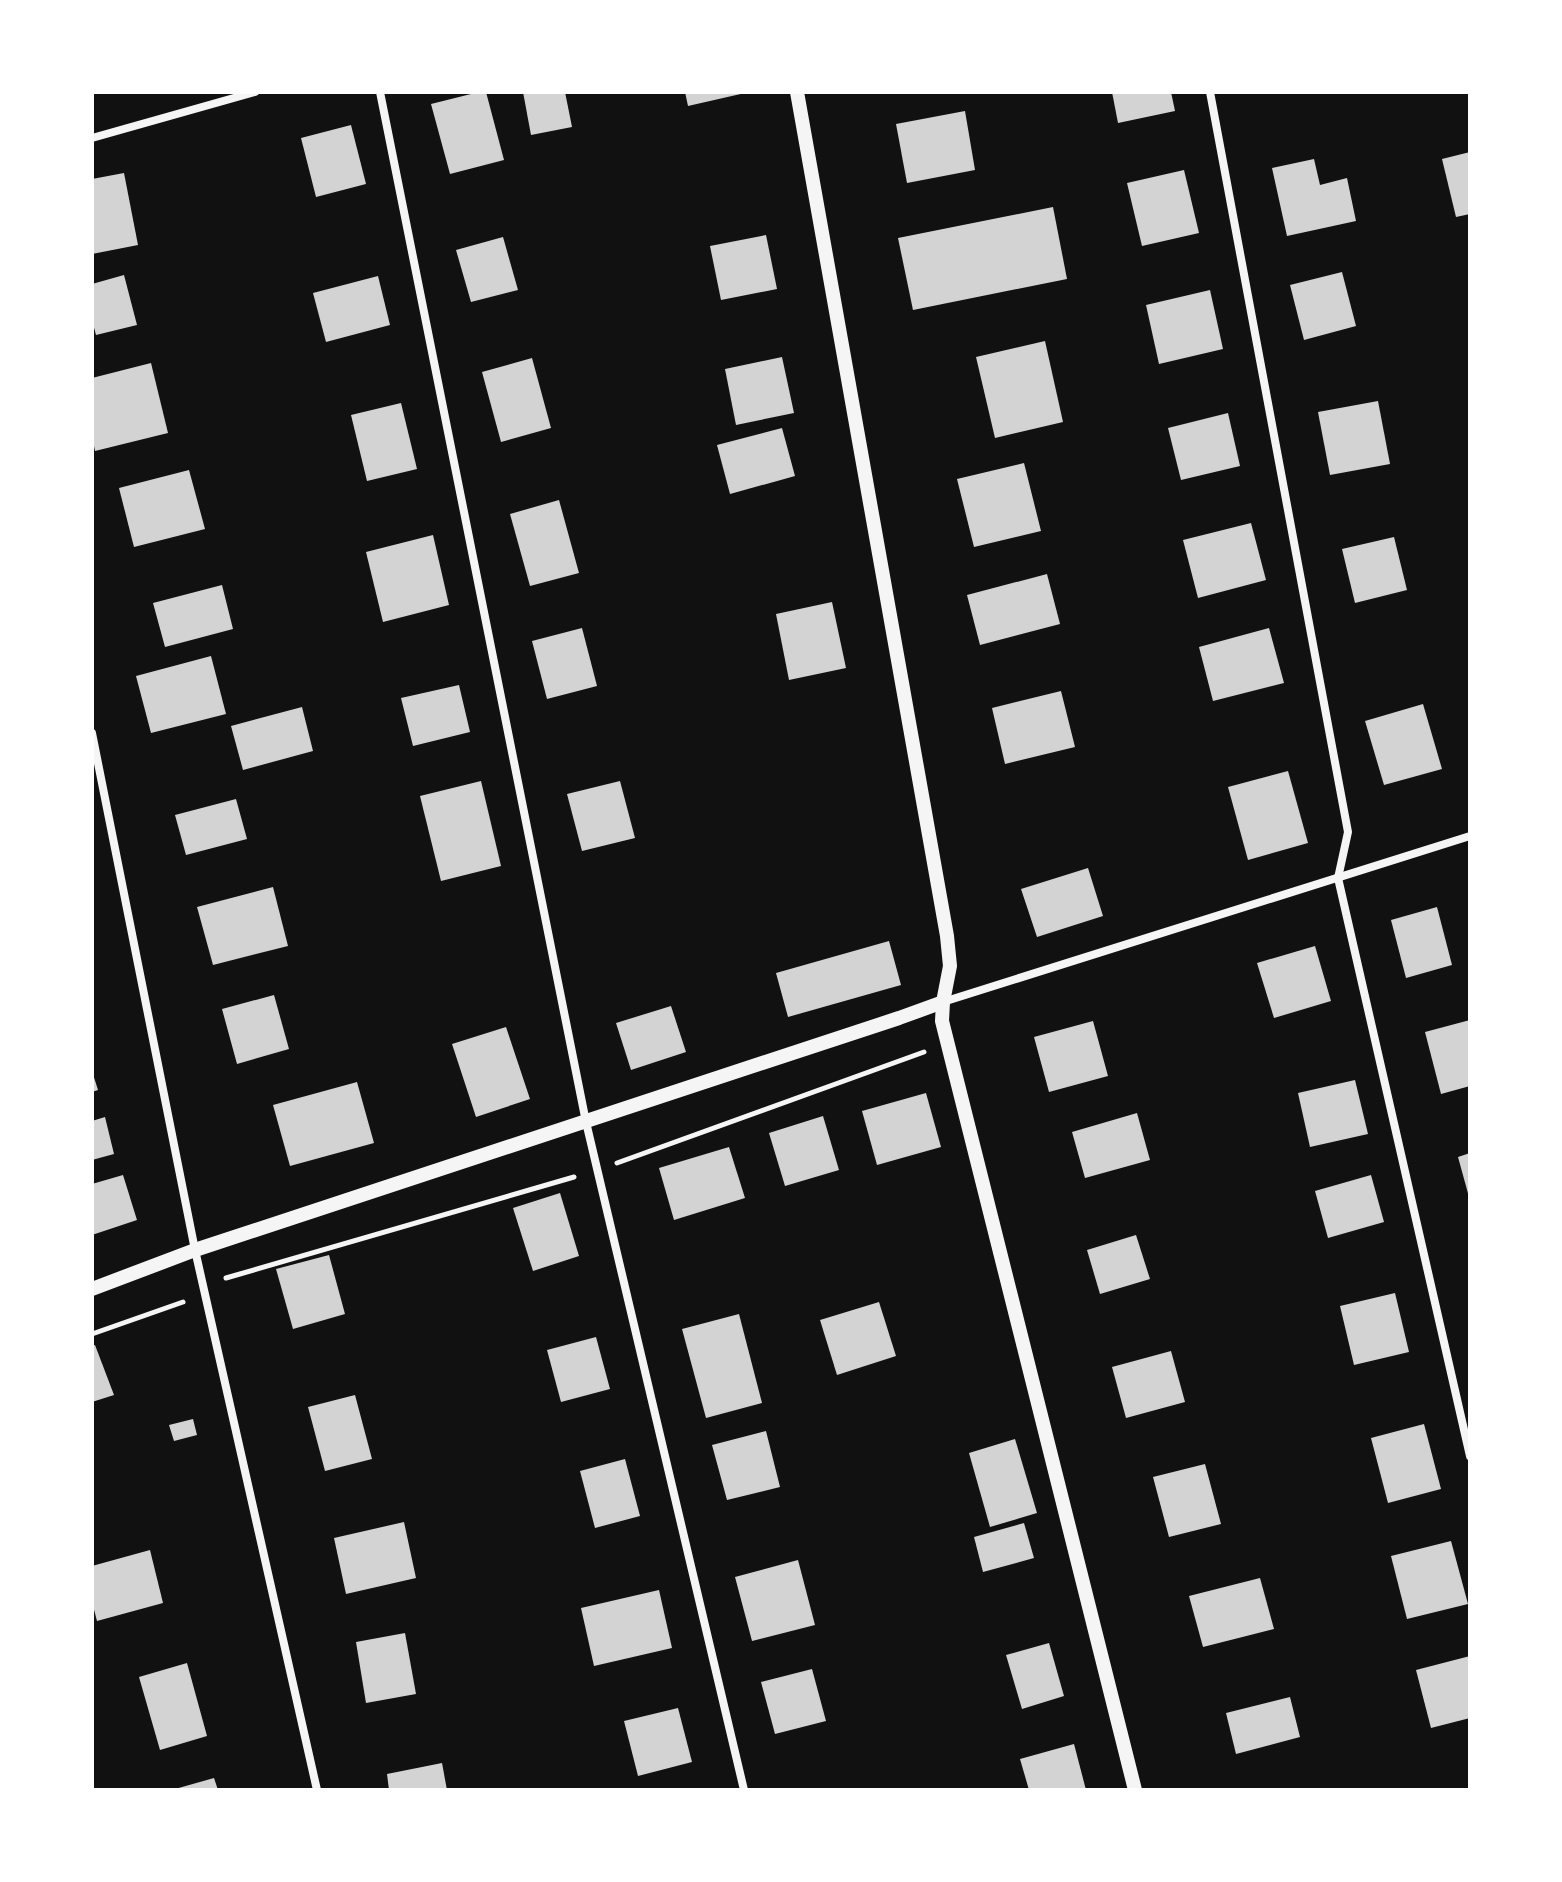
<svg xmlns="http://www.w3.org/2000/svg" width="1562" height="1882" font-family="'Fira Sans Condensed',sans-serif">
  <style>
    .building { fill: #d3d3d3 }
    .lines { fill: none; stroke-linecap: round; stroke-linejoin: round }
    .path { stroke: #f5f5f5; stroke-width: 5 }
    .minor { stroke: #f5f5f5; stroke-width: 8 }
    .tertiary { stroke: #f5f5f5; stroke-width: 14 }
  </style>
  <rect width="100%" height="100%" fill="#111"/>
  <!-- building -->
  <g class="building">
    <path d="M479 92H486L504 160 450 174 431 104Z"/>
    <path d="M523 92H565L572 127 531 135Z"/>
    <path d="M685 92H745V93L688 106Z"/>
    <path d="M1112 92H1171L1175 111 1118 123Z"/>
    <path d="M965 111 975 170 907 183 896 124Z"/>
    <path d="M351 125 366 184 316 197 301 138Z"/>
    <path d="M1470 152V214L1456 217 1442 159Z"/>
    <path d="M1314 159 1320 185 1347 178 1356 221 1287 236 1272 168Z"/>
    <path d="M1184 170 1199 233 1142 246 1127 183Z"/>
    <path d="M124 173 138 245 92 254V179Z"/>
    <path d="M1053 207 1067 279 913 310 898 238Z"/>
    <path d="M766 235 777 289 721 300 710 246Z"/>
    <path d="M503 237 518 290 471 302 456 250Z"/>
    <path d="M1342 272 1356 326 1304 340 1290 285Z"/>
    <path d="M124 275 137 325 96 335 92 320V284Z"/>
    <path d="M378 276 390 325 326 342 313 293Z"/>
    <path d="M1210 290 1223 349 1159 364 1146 305Z"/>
    <path d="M1045 341 1063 422 995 438 976 357Z"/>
    <path d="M782 357 794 413 736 425 725 369Z"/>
    <path d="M532 358 551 428 501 442 482 372Z"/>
    <path d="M151 363 168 433 95 451 92 436V378Z"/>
    <path d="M1378 401 1390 464 1330 475 1318 412Z"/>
    <path d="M401 403 417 469 367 481 351 415Z"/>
    <path d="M1228 413 1240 466 1181 480 1168 428Z"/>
    <path d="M782 428 795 476 730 494 717 445Z"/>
    <path d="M1024 463 1041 531 974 547 957 479Z"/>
    <path d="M189 470 205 529 134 547 119 488Z"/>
    <path d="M559 500 579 573 530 586 510 514Z"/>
    <path d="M1251 523 1266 580 1198 598 1183 540Z"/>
    <path d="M433 535 449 605 383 622 366 552Z"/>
    <path d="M1394 537 1407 590 1355 603 1342 549Z"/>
    <path d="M1047 574 1060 624 980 645 967 595Z"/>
    <path d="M222 585 233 629 165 647 153 603Z"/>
    <path d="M832 602 846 668 789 680 776 614Z"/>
    <path d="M582 628 597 686 547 699 532 641Z"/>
    <path d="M1269 628 1284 683 1213 701 1199 647Z"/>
    <path d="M211 656 226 714 151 733 136 676Z"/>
    <path d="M459 685 470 732 413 746 401 698Z"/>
    <path d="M1061 691 1075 747 1005 764 992 708Z"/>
    <path d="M1423 704 1442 769 1384 785 1365 721Z"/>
    <path d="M302 707 313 751 243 770 231 726Z"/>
    <path d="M1288 771 1308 843 1248 860 1228 787Z"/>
    <path d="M481 781 501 866 441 881 420 796Z"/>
    <path d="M620 781 635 838 582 851 567 794Z"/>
    <path d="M236 799 247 839 186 855 175 815Z"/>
    <path d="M1088 868 1103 916 1037 937 1021 889Z"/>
    <path d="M273 887 288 946 213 965 197 907Z"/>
    <path d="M1437 907 1452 965 1406 978 1391 920Z"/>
    <path d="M889 941 901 985 788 1017 776 973Z"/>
    <path d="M1315 946 1331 1001 1274 1018 1257 963Z"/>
    <path d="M274 995 289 1049 237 1064 222 1009Z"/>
    <path d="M671 1006 686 1052 631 1070 616 1023Z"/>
    <path d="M1470 1020V1086L1441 1094 1425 1032Z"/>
    <path d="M1093 1021 1108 1076 1049 1092 1034 1037Z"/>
    <path d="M506 1027 530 1099 476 1117 452 1044Z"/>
    <path d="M92 1071 98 1090 92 1092Z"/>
    <path d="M1355 1080 1368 1134 1310 1147 1298 1093Z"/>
    <path d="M357 1082 374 1143 290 1166 273 1105Z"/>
    <path d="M926 1093 941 1147 877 1165 862 1111Z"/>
    <path d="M1137 1113 1150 1160 1085 1178 1072 1132Z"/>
    <path d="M823 1116 839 1170 785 1186 769 1133Z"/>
    <path d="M105 1117 114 1154 92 1160V1121Z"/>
    <path d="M729 1147 745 1198 674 1220 659 1168Z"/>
    <path d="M1470 1153V1197H1469L1458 1157Z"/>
    <path d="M123 1175 137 1220 92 1235V1184Z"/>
    <path d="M1371 1175 1384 1222 1328 1238 1315 1191Z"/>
    <path d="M560 1193 579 1256 533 1271 513 1208Z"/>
    <path d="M1136 1235 1150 1279 1100 1294 1087 1250Z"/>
    <path d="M329 1255 345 1314 293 1329 276 1269Z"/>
    <path d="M1395 1293 1409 1352 1354 1365 1340 1306Z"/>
    <path d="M879 1302 896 1356 837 1375 820 1320Z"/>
    <path d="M739 1314 762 1403 706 1418 682 1329Z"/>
    <path d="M596 1337 610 1389 561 1402 547 1350Z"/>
    <path d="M95 1345 114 1395 92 1402V1346Z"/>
    <path d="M1171 1351 1185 1402 1126 1418 1112 1367Z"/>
    <path d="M355 1395 372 1459 325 1471 308 1407Z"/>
    <path d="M193 1419 197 1435 174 1441 169 1425Z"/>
    <path d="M1424 1424 1441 1489 1388 1503 1371 1438Z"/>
    <path d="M766 1431 780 1487 727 1500 712 1445Z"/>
    <path d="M1015 1439 1037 1513 990 1527 969 1453Z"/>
    <path d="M625 1459 640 1516 595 1528 580 1471Z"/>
    <path d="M1205 1464 1221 1524 1169 1537 1153 1477Z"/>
    <path d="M404 1522 416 1578 346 1594 334 1538Z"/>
    <path d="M1024 1523 1034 1558 983 1572 974 1537Z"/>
    <path d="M1451 1541 1468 1604 1407 1619 1391 1556Z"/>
    <path d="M150 1550 163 1603 97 1621 92 1602V1566Z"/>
    <path d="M798 1560 815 1625 752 1641 735 1577Z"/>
    <path d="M1260 1578 1274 1629 1203 1647 1189 1596Z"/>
    <path d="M659 1590 672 1648 594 1666 581 1608Z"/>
    <path d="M405 1633 416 1694 366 1703 356 1642Z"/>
    <path d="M1049 1643 1064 1696 1022 1709 1006 1655Z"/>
    <path d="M1470 1656V1718L1431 1728 1416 1670Z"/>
    <path d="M187 1663 207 1736 160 1750 139 1677Z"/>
    <path d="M812 1669 826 1721 775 1734 761 1682Z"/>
    <path d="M1290 1697 1300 1737 1236 1754 1226 1713Z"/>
    <path d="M678 1708 692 1762 638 1776 624 1721Z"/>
    <path d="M1074 1744 1086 1790H1029L1020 1759Z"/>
    <path d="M442 1763 447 1790H389L387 1774Z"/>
    <path d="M214 1778 218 1790H176L175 1789Z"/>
  </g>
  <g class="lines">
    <!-- path -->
    <g class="path">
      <path d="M617 1163 924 1052"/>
      <path d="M226 1278 574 1177"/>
      <path d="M92 1334 183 1302"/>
    </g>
    <!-- minor -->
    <g class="minor">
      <path d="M380 92 586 1122 744 1790"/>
      <path d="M1210 92 1348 832 1338 878 1470 1456"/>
      <path d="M92 138 255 92"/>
      <path d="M92 733 195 1250 317 1790"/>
      <path d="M943 1002 1470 836"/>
    </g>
    <!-- tertiary -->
    <g class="tertiary">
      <path d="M797 92 947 936 950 966 943 1002 942 1021 1135 1790"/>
      <path d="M92 1289 195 1250 899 1018 943 1002"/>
    </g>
  </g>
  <!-- border -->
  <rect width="1562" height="1882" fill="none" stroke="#ffffff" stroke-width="188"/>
</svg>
